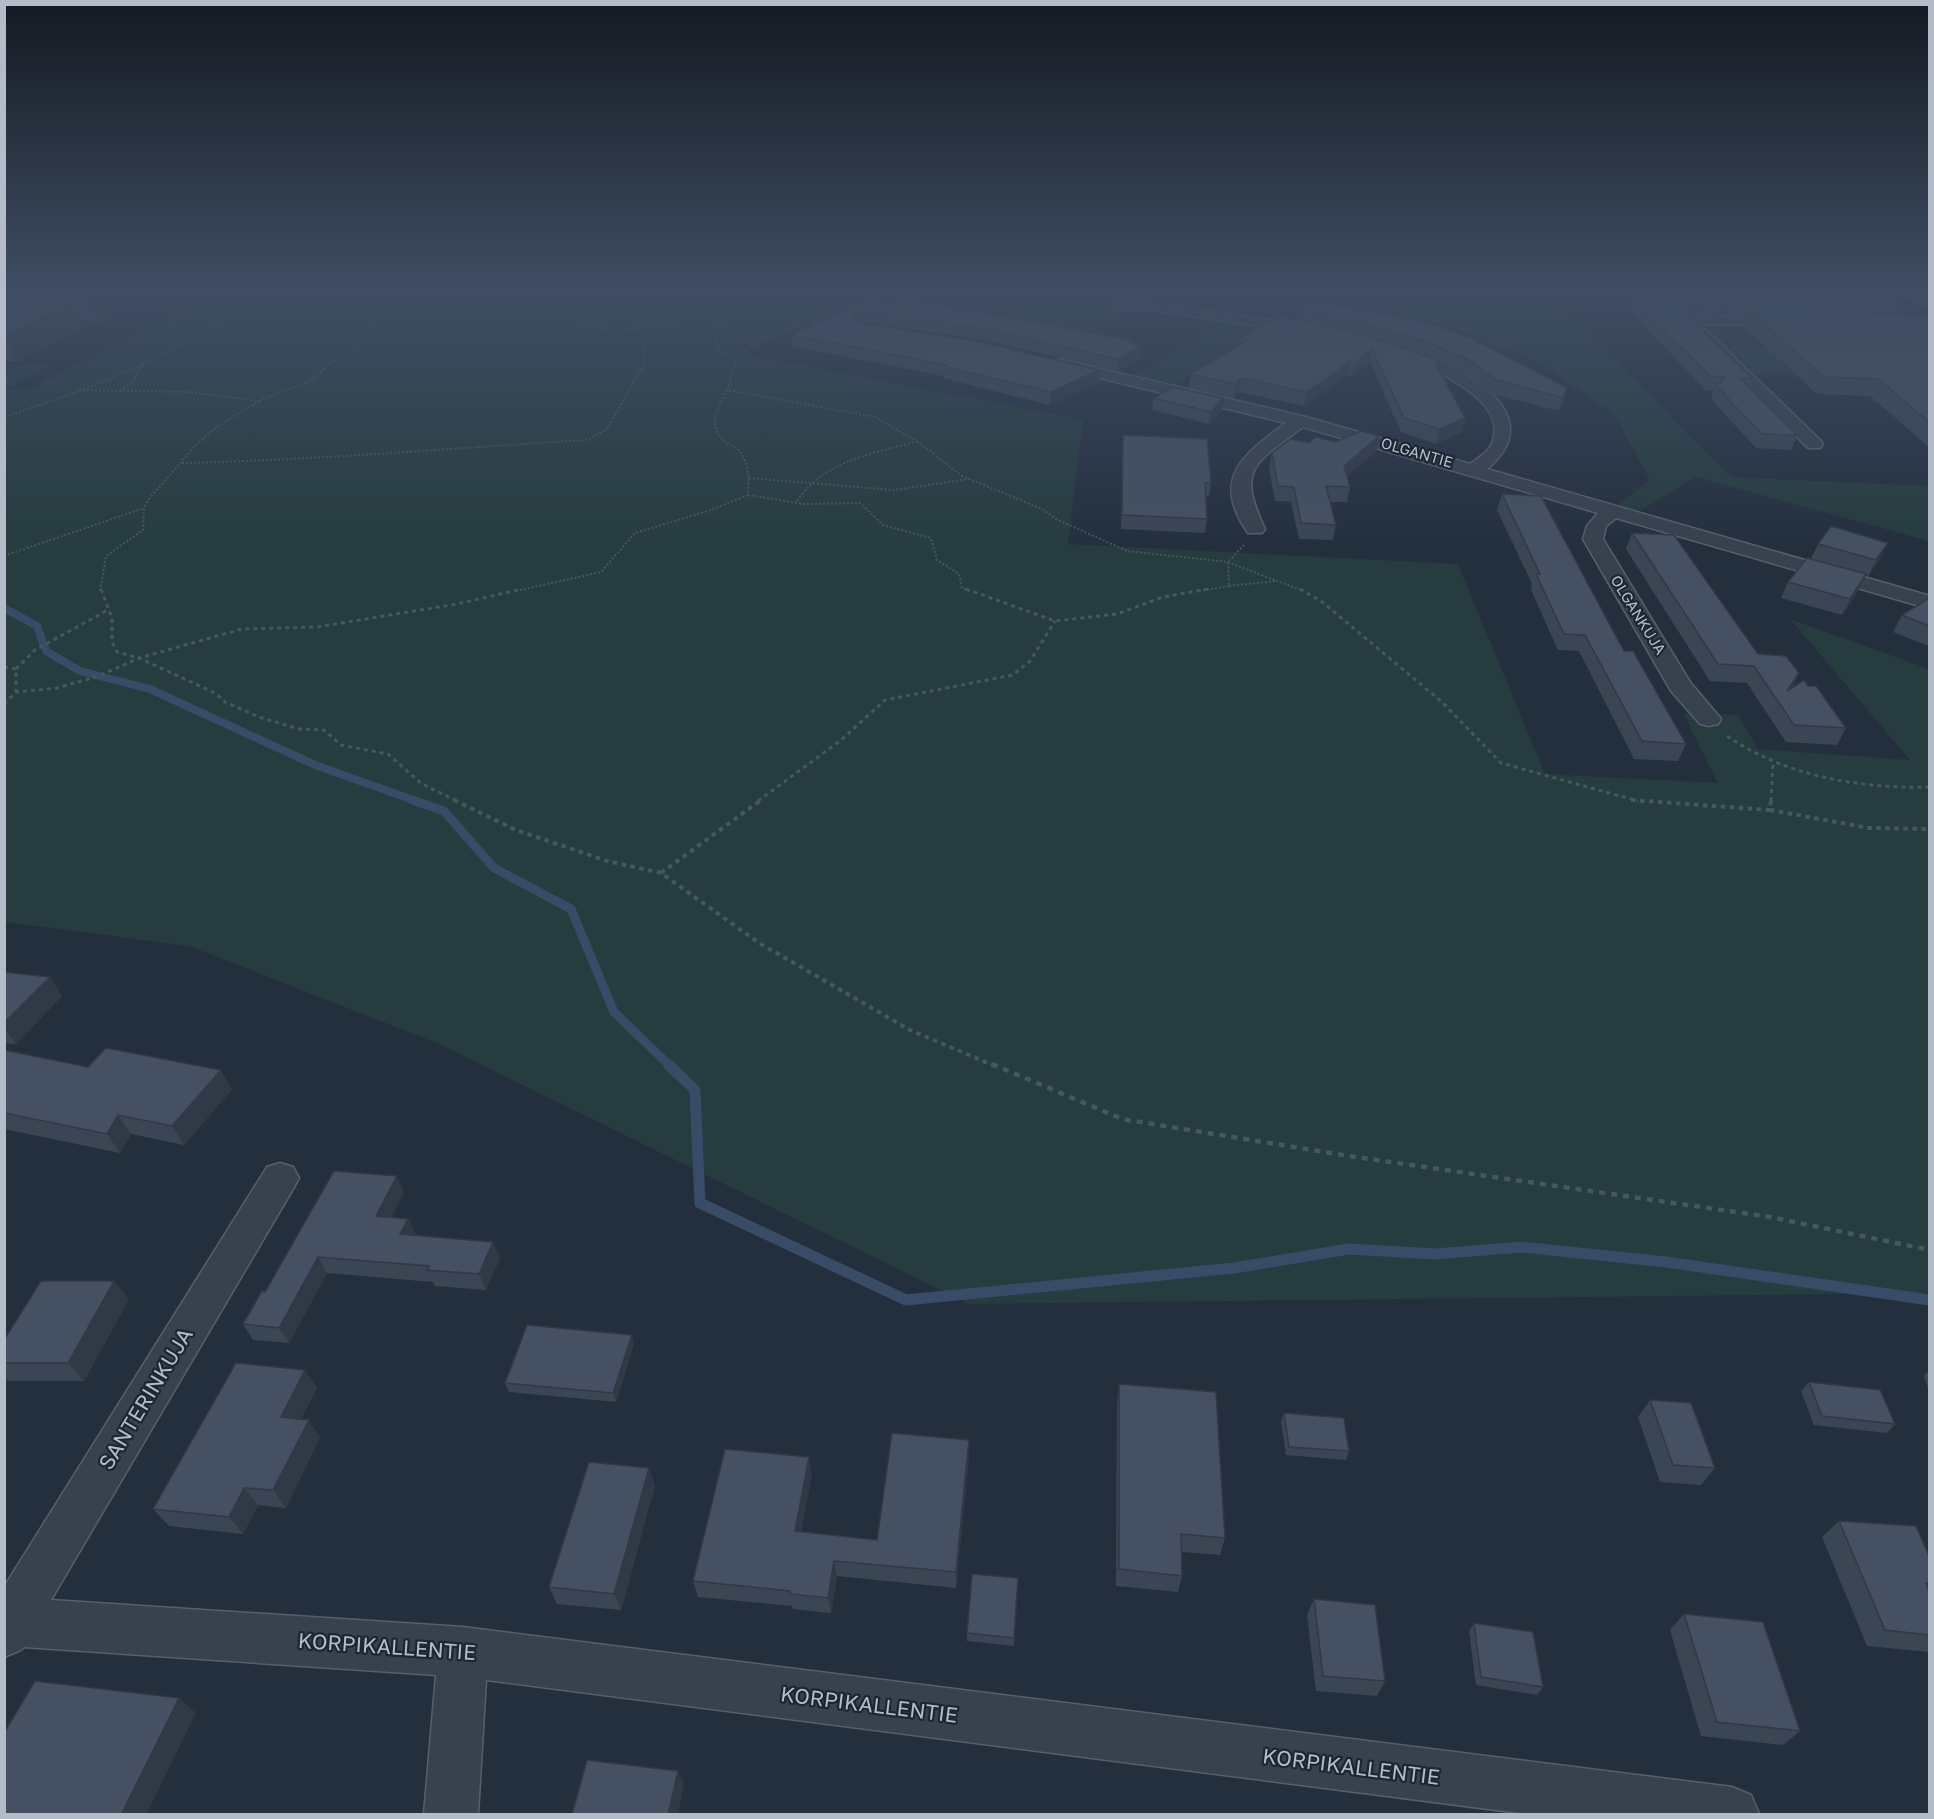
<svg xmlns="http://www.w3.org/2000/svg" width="1934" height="1819" font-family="'Golos Text',sans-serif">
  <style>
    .green { fill: #263c3f }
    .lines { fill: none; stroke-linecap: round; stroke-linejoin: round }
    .stream-far3 { stroke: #394c67; stroke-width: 4.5 }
    .stream-far2 { stroke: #394c67; stroke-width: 8 }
    .stream-far1 { stroke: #394c67; stroke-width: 9 }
    .stream { stroke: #394c67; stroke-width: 11 }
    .lane-casing { stroke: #565f6c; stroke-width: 3 }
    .street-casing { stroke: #565f6c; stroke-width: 3 }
    .secondary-casing { stroke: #565f6c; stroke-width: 3 }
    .path-far3 { stroke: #44595c; stroke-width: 2; stroke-dasharray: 2 2; stroke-linecap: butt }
    .path-far2 { stroke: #44595c; stroke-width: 3; stroke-dasharray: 4 4; stroke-linecap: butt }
    .path-far1 { stroke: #44595c; stroke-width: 4; stroke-dasharray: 4.5 4.5; stroke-linecap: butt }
    .path { stroke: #44595c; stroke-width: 4.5; stroke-dasharray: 6 6; stroke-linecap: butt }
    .lane { fill: #38414e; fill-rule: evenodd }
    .street { fill: #38414e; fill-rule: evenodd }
    .secondary { fill: #465061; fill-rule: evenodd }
    .wall { fill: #3b4654 }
    .shaded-wall { fill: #303945 }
    .building { fill: #455162; stroke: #303945; stroke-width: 1.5 }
    .labels { text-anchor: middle; stroke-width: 4.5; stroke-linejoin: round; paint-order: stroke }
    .far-street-label { font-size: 15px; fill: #b4bcc9; stroke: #1d2633 }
    .near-street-label { font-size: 21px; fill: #b4bcc9; stroke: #1d2633 }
  </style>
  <rect width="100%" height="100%" fill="#242f3e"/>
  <!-- green -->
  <g class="green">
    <path d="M209 291H1018L1130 311 1086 334 867 295 740 353 1083 420 1068 544 1458 564 1545 774 1718 783 1683 713 1738 715 1758 749 1910 760 1790 619 1929 669V1293L969 1304 439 1044 189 946 5 922V373L18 366 54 363 6 389 27 391 136 334Z"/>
    <path d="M1266 291H1658L1675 306 1558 303 1731 477 1929 486V541L1696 477 1639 511 1618 505 1650 480 1615 415 1538 362 1453 327 1293 294Z"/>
    <path d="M1660 291H1885L1905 300 1663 294Z"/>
    <path d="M1229 319 1271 326 1174 386 1131 376Z"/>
    <path d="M1728 346 1929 352V380L1756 374Z"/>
  </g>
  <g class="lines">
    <!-- stream-far3 -->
    <path class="stream-far3" d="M4 293 7 291"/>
    <!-- stream-far2 -->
    <path class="stream-far2" d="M4 608 37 626 46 651 80 671 150 689 315 765 416 801"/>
    <!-- stream-far1 -->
    <path class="stream-far1" d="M412 800 444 811 494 868 571 909 614 1012 670 1066"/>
    <!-- stream -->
    <path class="stream" d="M668 1064 695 1090 700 1203 906 1300 1234 1268 1349 1249 1435 1254 1522 1247 1666 1262 1930 1300"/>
    <defs>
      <path id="lane" d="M24 299 29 300 4 312V307Z"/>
      <g id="street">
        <path d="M1930 291V298L1911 299 1904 295 1910 291Z"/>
        <path d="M38 292 45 296 29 304H4V296H27Z"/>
        <path d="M1113 301 1151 302 1310 326 1317 330 1310 334 1151 310 1108 308V302Z"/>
        <path d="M1698 315 1794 319 1796 322 1789 326 1700 324 1820 440 1823 444 1820 448H1808L1689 331 1686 322Z"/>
        <path d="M1409 350C1459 363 1554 414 1487 469L1930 596V609L1616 518 1606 526 1603 539 1690 682 1721 719 1718 724 1709 726 1700 724 1671 691 1583 539 1587 526 1598 513 1303 427C1255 463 1236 468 1265 529L1262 533H1248C1210 479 1243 454 1286 423L1054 367 1051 364 1059 359 1306 417 1470 464C1477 459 1487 453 1491 445 1513 402 1433 369 1404 358L1401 355 1404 352Z"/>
        <path d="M280 1163 293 1167 299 1178 293 1189 51 1600 463 1627 1732 1787 1751 1795 1759 1814H1527L486 1680 478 1814H424L436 1675 24 1647 21 1650 4 1657V1587L267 1167Z"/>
      </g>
      <path id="secondary" d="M1896 291H1916L1930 297V307Z"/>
    </defs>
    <!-- lane casing -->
    <use href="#lane" class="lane-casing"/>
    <!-- street casing -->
    <use href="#street" class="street-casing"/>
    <!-- secondary casing -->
    <use href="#secondary" class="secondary-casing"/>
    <!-- path-far3 -->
    <g class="path-far3">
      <path d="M422 291 469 295 504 291"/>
      <path d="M513 291 566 307 579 319 611 332 666 324 694 314 735 307 792 305 823 299 830 291"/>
      <path d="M547 291H587"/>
      <path d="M648 291 673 294 790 291"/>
      <path d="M785 291 796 309 814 320"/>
      <path d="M1026 291 1037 297 1092 303"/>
      <path d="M1341 291C1392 302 1454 326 1506 309 1516 306 1525 297 1533 291"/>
      <path d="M1659 291 1669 300"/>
      <path d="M1273 303 1300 291"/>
      <path d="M172 320 257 299 269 291"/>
      <path d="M736 362C695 341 727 317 747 293"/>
      <path d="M79 390 190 392 259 401 218 426 196 445 148 500 144 508 143 530 106 556 100 591"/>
      <path d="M727 390C717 407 707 426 725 442 730 445 738 448 741 453 749 464 749 482 748 495L804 504 860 503 883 525 931 538 937 560 959 574 962 588 970 591"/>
      <path d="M120 391 131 384 145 361"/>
      <path d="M259 401 314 379 333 360 354 348 375 325 376 319 410 291"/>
      <path d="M4 417C71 395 138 371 198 334 213 325 225 314 239 304"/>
      <path d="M917 441 962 476 1042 509 1058 520 1127 551 1228 562 1303 591"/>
      <path d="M182 463C317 460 452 448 587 440L607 429 644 364V342L666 324"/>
      <path d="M749 478 894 490 969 479"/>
      <path d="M797 501C826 459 871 455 917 441L875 417 727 390 736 362 757 340 815 321 857 301 892 291"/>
      <path d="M4 556 144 508"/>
      <path d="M1229 586 1276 581"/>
      <path d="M516 591 601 572 635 533 711 510 748 495"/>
      <path d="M1199 591 1229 586 1228 562 1244 545"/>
    </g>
    <!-- path-far2 -->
    <g class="path-far2">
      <path d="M101 589 112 618V642L117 652 139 658 215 693 225 702 259 717 299 729 324 730 341 745 388 754 422 784 457 801"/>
      <path d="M966 589 1055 621 1117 614 1163 597 1208 589"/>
      <path d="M1300 589 1321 601 1442 702 1501 763 1638 801"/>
      <path d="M4 667 16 669V692"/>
      <path d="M16 669 35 650 108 610"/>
      <path d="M4 704 16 692 57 688 99 676 139 658 242 629 317 627 457 604 522 589"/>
      <path d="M1727 736C1785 776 1860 789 1930 787"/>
      <path d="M758 801 840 741 885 700 1013 675 1030 661 1055 621"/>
      <path d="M1771 801 1773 761"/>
    </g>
    <!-- path-far1 -->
    <g class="path-far1">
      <path d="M454 800 516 830 607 861 661 873 759 943 910 1030 995 1066"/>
      <path d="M1631 800 1770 810 1771 800"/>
      <path d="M1770 810 1869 828 1930 829"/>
      <path d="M661 873 761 800"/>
    </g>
    <!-- path -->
    <path class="path" d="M992 1064 1122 1119 1349 1156 1770 1217 1930 1250"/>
    <!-- lane -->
    <use href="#lane" class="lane"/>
    <!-- street -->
    <use href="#street" class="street"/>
    <!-- secondary -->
    <use href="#secondary" class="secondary"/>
  </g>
  <!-- wall -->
  <g class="wall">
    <path d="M46 291 153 295 100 322 79 321 82 328 17 361H4V310Z"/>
    <path d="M1069 291H1129V297Z"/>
    <path d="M1667 291H1745L1905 306 1900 315 1929 318V447L1870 396 1817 394 1744 327 1749 314H1729L1724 309 1720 313H1697L1691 316 1692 320 1752 378 1749 387 1797 435 1791 450 1756 448 1711 399 1714 390H1705L1629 310 1633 298 1666 299Z"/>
    <path d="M868 298 1142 346 1141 358 1118 371 980 339 862 322 861 323 1099 381 1050 405 943 378V376L792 346 791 335Z"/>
    <path d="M1311 301 1567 388 1559 411 1490 393 1470 375 1427 356 1398 347 1446 367 1444 378 1465 418 1462 432 1436 444 1401 432 1370 362 1352 376 1347 375 1304 406 1239 392 1233 398 1189 388 1191 374 1239 345 1240 338 1296 320 1298 308Z"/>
    <path d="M1154 398H1223L1222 410 1209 424 1152 410Z"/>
    <path d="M1123 435 1211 483 1209 497 1206 496 1207 519 1205 533 1121 529Z"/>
    <path d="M1379 436 1376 451 1347 476 1350 487 1347 502H1330L1336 525 1333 540 1299 539 1291 502 1275 501 1269 468 1272 453 1336 442Z"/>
    <path d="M1502 494 1624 651 1686 744 1678 761 1634 759 1579 651 1558 650 1531 590 1532 584 1497 510Z"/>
    <path d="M1632 533 1758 654 1799 673 1792 688 1808 686 1846 728 1837 745 1786 742 1747 683 1710 681 1626 549Z"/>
    <path d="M1818 544 1880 559 1868 576 1866 575 1858 591 1842 615 1781 598 1788 582 1811 559Z"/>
    <path d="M1929 598V646L1893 632 1902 615Z"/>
    <path d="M4 972 62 996 16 1044 4 1043Z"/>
    <path d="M4 1050 88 1067 232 1089 184 1145 131 1134 120 1153 4 1129Z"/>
    <path d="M404 1192 391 1217 408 1219 416 1235 500 1258 486 1290 435 1286 433 1282 327 1273 289 1343 253 1340 243 1324 265 1292Z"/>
    <path d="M129 1299 84 1381H8L4 1377V1340Z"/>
    <path d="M634 1344 616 1402 509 1392 505 1383Z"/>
    <path d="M1929 1370V1391L1924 1376Z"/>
    <path d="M1809 1382 1895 1424 1887 1433 1814 1425 1801 1391Z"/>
    <path d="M1119 1384 1225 1538 1220 1555 1182 1552V1576L1178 1592 1116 1586 1117 1402Z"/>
    <path d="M317 1388 301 1419 320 1437 286 1508 258 1505 243 1534 169 1526 153 1509Z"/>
    <path d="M1650 1400 1715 1468 1701 1485 1660 1482 1638 1417Z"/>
    <path d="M1284 1413 1349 1451 1346 1460 1286 1455 1281 1422Z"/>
    <path d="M969 1457 956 1588 837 1576 831 1613 793 1609 792 1606 698 1597 693 1581 812 1474 801 1532 877 1540Z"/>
    <path d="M655 1485 621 1610 557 1604 549 1587Z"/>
    <path d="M1839 1521 1929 1556V1652L1867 1646 1822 1537Z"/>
    <path d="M1018 1578 1014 1646 967 1641V1633Z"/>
    <path d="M1314 1599 1385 1681 1377 1696 1316 1691 1307 1615Z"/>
    <path d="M1684 1614 1800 1731 1783 1745 1701 1736 1670 1630Z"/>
    <path d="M1474 1623 1543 1687 1537 1695 1476 1685 1469 1631Z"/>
  </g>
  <!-- shaded-wall -->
  <g class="shaded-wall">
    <path d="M104 291H151L153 295 100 322 90 298Z"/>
    <path d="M1728 297 1724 309 1720 313 1724 301Z"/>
    <path d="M1701 301 1697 313 1685 320 1689 308Z"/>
    <path d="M71 304 82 328 17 361 5 336Z"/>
    <path d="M862 311V322L853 327 852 316Z"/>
    <path d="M1134 341 1133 351 1142 346 1141 358 1118 371V359L1130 343Z"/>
    <path d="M1372 349 1370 362 1352 376 1355 363Z"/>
    <path d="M1350 362 1347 375 1304 406 1307 392Z"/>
    <path d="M1099 370V381L1050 405 1051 392Z"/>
    <path d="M1241 378 1239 392 1233 398 1235 384Z"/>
    <path d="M1223 398 1222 410 1209 424 1211 412Z"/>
    <path d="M1465 418 1462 432 1436 444 1439 429Z"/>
    <path d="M1379 436 1376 451 1341 481 1344 466Z"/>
    <path d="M1888 543 1880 559 1868 576 1876 560Z"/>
    <path d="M1866 574 1858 591 1842 615 1850 599Z"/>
    <path d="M1799 673 1791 691H1787Z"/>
    <path d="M50 977 62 996 16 1044 4 1028V1023Z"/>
    <path d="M221 1070 232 1089 184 1145 172 1126Z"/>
    <path d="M118 1115 131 1134 120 1153 107 1134Z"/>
    <path d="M397 1176 404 1192 384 1232 376 1216Z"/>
    <path d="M408 1219 416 1235 400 1234Z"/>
    <path d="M493 1242 500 1258 486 1290 479 1274Z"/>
    <path d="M318 1257 327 1273 289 1343 279 1328Z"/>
    <path d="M114 1281 129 1299 84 1381 68 1363Z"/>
    <path d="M632 1335 634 1344 616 1402 613 1393Z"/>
    <path d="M305 1370 317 1388 293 1435 281 1417Z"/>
    <path d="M309 1420 320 1437 286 1508 273 1490Z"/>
    <path d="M969 1440V1457L956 1588V1572Z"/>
    <path d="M809 1457 812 1474 798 1547 795 1531Z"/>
    <path d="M649 1468 655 1485 621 1610 614 1594Z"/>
    <path d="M244 1488 258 1505 243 1534 229 1517Z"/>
    <path d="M834 1561 837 1576 831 1613 828 1598Z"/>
    <path d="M179 1698 196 1713 146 1815H121Z"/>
    <path d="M678 1771 684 1784 678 1815H668Z"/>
  </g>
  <!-- building -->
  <g class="building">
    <path d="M46 291H104L90 298 68 297 71 304 4 336V310Z"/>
    <path d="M1670 291H1745L1893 297 1905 306 1734 301 1728 297 1724 301H1701L1689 308 1692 320 1752 378H1740L1797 435 1762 434 1716 386 1725 377 1710 376 1633 298 1669 299Z"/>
    <path d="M868 298 896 303 902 299 1029 321 1134 341 1130 343 1142 346 1118 359 980 328 862 311 852 316 861 323 979 342 1099 370 1051 392 943 366 946 365 791 335Z"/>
    <path d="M1311 301 1370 311 1430 324 1473 339 1567 388 1563 398 1494 379 1473 362 1430 343 1347 318 1298 308Z"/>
    <path d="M1750 312 1924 315 1929 318V422L1878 379 1824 377Z"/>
    <path d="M1280 317 1351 331 1429 357 1446 367 1436 364 1465 418 1439 429 1404 418 1372 349 1355 363 1350 362 1307 392 1241 378 1235 384 1191 374 1248 340 1240 338Z"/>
    <path d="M1173 387 1223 398 1211 412 1154 398Z"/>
    <path d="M1361 431 1379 436 1344 466 1350 487 1326 486 1336 525 1301 523 1294 487 1278 486 1272 453 1291 439 1309 443 1316 437 1336 442Z"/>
    <path d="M1123 435 1207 439 1211 483H1205L1207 519 1122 515Z"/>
    <path d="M1502 494 1541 496 1624 651H1633L1686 744 1642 741 1585 635 1564 634 1536 574H1540Z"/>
    <path d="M1831 526 1888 543 1876 560 1818 544Z"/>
    <path d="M1632 533 1674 535 1758 654 1786 656 1799 673 1787 691 1804 680 1808 686H1816L1846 728 1794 725 1754 666 1718 664Z"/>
    <path d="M1807 558 1866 574 1850 599 1788 582Z"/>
    <path d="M1929 598V626L1902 615Z"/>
    <path d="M4 972 50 977 4 1023Z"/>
    <path d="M106 1048 221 1070 172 1126 118 1115 107 1134 4 1113V1050L88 1067Z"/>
    <path d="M334 1171 397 1176 376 1216 408 1219 400 1234 493 1242 479 1274 427 1270 429 1266 318 1257 279 1328 243 1324 262 1291 265 1292Z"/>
    <path d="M41 1281H114L68 1363H4V1340Z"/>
    <path d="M527 1325 632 1335 613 1393 505 1383Z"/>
    <path d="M236 1363 305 1370 281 1417 309 1420 273 1490 244 1488 229 1517 153 1509Z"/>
    <path d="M1809 1382 1880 1390 1895 1424 1822 1416Z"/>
    <path d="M1119 1384 1216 1392 1225 1538 1181 1534 1182 1576 1119 1569Z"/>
    <path d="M1650 1400 1691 1403 1715 1468 1673 1465Z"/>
    <path d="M1284 1413 1344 1418 1349 1451 1289 1447Z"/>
    <path d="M892 1433 969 1440 956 1572 834 1561 828 1598 790 1594V1591L693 1581 725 1449 809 1457 795 1531 877 1540Z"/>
    <path d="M589 1462 649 1468 614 1594 549 1587Z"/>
    <path d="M1839 1521 1916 1526 1929 1556V1584L1926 1583 1929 1592V1635L1885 1630Z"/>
    <path d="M972 1574 1018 1578 1014 1638 967 1633Z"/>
    <path d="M1314 1599 1375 1605 1385 1681 1323 1676Z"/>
    <path d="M1684 1614 1763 1622 1800 1731 1717 1722Z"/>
    <path d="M1474 1623 1533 1632 1543 1687 1481 1677Z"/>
    <path d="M35 1681 179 1698 121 1815H4V1733Z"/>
    <path d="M587 1760 678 1771 668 1815H572Z"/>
  </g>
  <!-- sky -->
  <linearGradient id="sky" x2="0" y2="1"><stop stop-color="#141a22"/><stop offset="0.53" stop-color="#3f4d63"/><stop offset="1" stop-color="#3f4d63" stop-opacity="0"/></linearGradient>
  <rect width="1934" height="546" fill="url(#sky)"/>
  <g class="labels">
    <!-- far-street labels -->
    <g class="far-street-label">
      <text transform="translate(1417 453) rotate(16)" y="5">OLGANTIE</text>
      <text transform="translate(1638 615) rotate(58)" y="5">OLGANKUJA</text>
    </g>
    <!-- near-street labels -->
    <g class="near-street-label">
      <text transform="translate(146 1399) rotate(-59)" y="7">SANTERINKUJA</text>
      <text transform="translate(387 1647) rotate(4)" y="7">KORPIKALLENTIE</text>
      <text transform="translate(869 1705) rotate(7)" y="7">KORPIKALLENTIE</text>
      <text transform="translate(1351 1767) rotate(7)" y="7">KORPIKALLENTIE</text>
    </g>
  </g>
  <!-- border -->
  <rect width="1934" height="1819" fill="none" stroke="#b4bcc9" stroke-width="12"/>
</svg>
